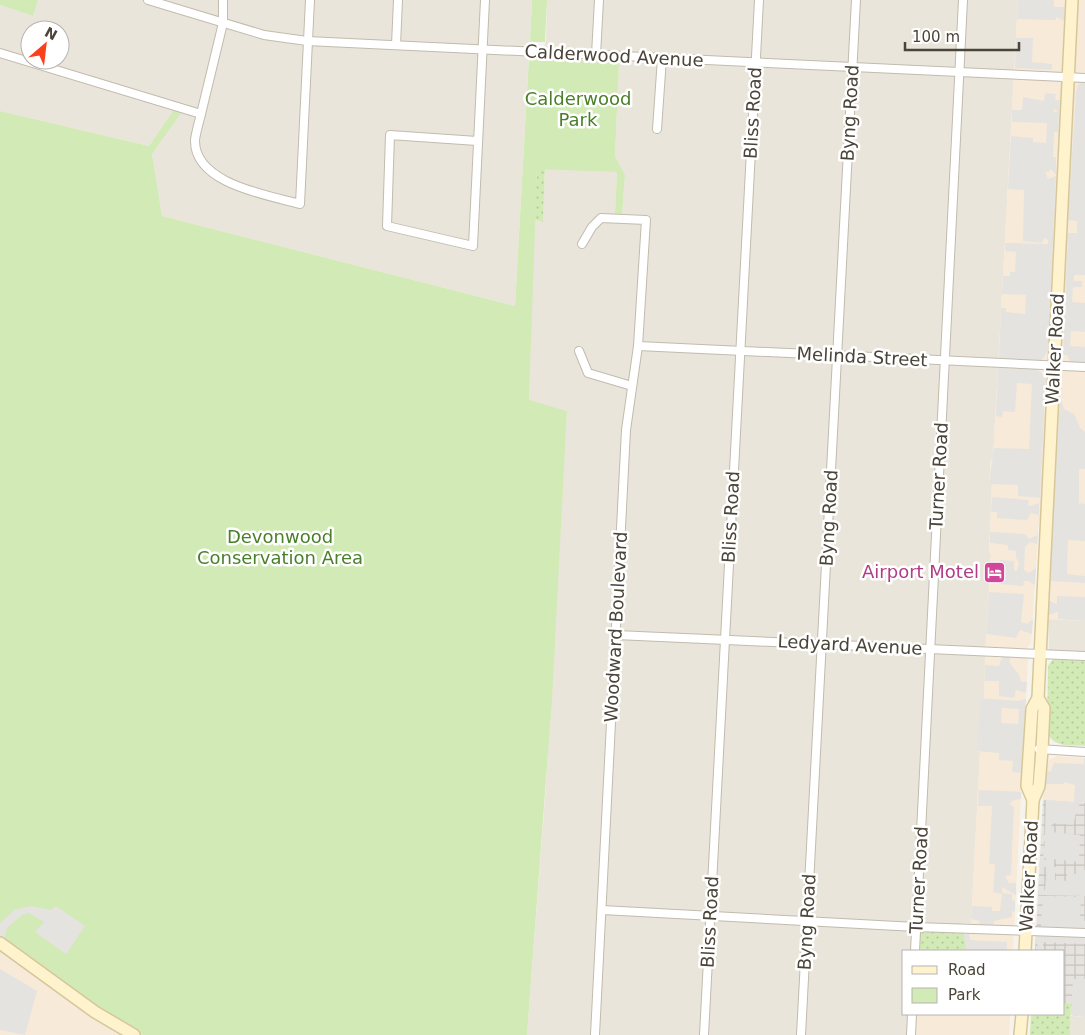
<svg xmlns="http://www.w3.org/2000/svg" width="1085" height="1035" font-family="'DejaVu Sans',sans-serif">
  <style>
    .residential { fill: #eae5da; fill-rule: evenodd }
    .commercial { fill: #f7ead8 }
    .industrial { fill: url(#industrial-grid) }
    .grass { fill: url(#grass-dots) }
    .park { fill: #d2eab5 }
    .parking { fill: #e5e3e0; fill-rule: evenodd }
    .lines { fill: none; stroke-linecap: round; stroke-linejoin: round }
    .minor-casing { stroke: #c2bbae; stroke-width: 10 }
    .secondary-casing { stroke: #d6c79b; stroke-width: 14 }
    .minor { stroke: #fff; stroke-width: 8 }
    .secondary { stroke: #fff3cd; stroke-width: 11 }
    .labels { text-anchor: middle; stroke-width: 5; stroke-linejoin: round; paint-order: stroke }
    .street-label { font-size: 18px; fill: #4b4439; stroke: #fff }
    .park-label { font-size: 18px; fill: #4a7f2a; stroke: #fff }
    .hotel-label { font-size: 18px; fill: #b23c85; stroke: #fff; text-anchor: end }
  </style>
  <defs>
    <pattern id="industrial-grid" width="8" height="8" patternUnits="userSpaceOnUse" patternTransform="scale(1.25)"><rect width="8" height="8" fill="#e6e2dd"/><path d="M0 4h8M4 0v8" fill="none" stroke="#c7c3be"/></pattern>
    <pattern id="grass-dots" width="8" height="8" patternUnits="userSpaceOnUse" patternTransform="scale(1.25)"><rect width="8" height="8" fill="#d2eab5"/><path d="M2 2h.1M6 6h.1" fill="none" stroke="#b6ca9c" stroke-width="1.8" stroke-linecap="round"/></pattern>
  </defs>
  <rect width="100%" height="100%" fill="#f6f3ec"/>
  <!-- residential -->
  <g class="residential">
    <path d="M38 0H532L515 306 162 216 152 154 180 113 174 111 149 146 0 111V5L33 16ZM30 30H60V60H30Z"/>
    <path d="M547 0H1018L993 459H991L989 483 992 484 989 553H991L984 699 981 698 977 751 980 752 971 924H964L967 951H904V1014H916L915 1035H527L546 785 567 411 529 401 534 219 543 221 545 168 617 172 615 213H622L625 175 615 156 619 62 541 58 546 40Z"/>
    <path d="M1048 619 1085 621V652L1049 650Z"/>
    <path d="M1071 1016 1085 1017V1035H1070Z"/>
  </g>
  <!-- commercial -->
  <g class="commercial">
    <path d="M1018 0H1085V621L1048 619 1053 522 1039 521 1031 643 1027 648 1019 649 985 648 991 554 989 553 992 484H989L991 459H993Z"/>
    <path d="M985 657 1028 658 1013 951H967L963 931V923H971L980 752 976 751 980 698H984Z"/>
    <path d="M1057 756 1085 758V803L1043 800 1045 767 1050 759Z"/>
    <path d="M0 947 130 1035H0Z"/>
    <path d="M916 1014H1010L1009 1035H915Z"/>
  </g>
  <!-- industrial -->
  <path class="industrial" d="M1043 800 1085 803V1017L1071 1015V1005L1064 1004V951H1035Z"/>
  <!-- grass -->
  <g class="grass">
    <path d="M537 168H545L543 222 534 219Z"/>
    <path d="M1054 658 1085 660V746C1070 745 1052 748 1047 731L1048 666Z"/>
    <path d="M927 930 963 931 967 951H919V934Z"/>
    <path d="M1064 1004H1071L1070 1035H1030L1031 1014H1064Z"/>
  </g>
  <!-- park -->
  <g class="park">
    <path d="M0 0H38L33 16 0 5Z"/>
    <path d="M532 0H547L545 42H530Z"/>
    <path d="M529 57 619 62 615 156 625 175 622 214 615 213 617 172 537 169 529 400 567 411 552 699 527 1035H142L73 991 0 938V111L149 146 174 110 181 113 152 154 162 216 515 306Z"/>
  </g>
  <!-- parking -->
  <g class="parking">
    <path d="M1018 0H1054V7H1064V21L1056 17V20L1017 19Z"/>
    <path d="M1016 38H1033L1032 62 1052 64V70L1015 68Z"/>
    <path d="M1085 81V275H1074V281H1082V287H1073L1072 302 1085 303V332L1071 331 1070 346 1085 347V363H1071L1067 355H1063L1068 233H1077V221L1068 220 1076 92 1079 84Z"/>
    <path d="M1045 93 1056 94 1055 100H1060L1059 111 1054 109V112L1059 111 1058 132H1054L1053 157H1056V174L1050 169 1049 172H1045L1048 179 1056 176 1048 351 1042 360 999 359 1001 308H1006V312L1025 314 1026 295 1002 294 1003 276H1010V272H1015L1016 252 1005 251V243L1048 244V240L1044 238 1042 243 1023 241 1024 190 1008 189 1011 136 1033 138V142L1046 143 1047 123 1012 122V110H1022L1023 97 1044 101Z"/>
    <path d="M998 366 1037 369 1046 377 1040 498 1018 496V485L989 484 994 448 1029 449 1032 384 1017 383 1015 412 1003 411 1002 417 996 416Z"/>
    <path d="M1060 397 1064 409 1074 414 1080 428 1085 432V469H1079V503L1085 504V541L1068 540 1067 574 1085 576V583L1050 581Z"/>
    <path d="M992 497 1029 500 1028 505 1030 506 1039 503V515L1031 513 1027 520 997 518V512H991Z"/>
    <path d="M990 532 1025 534 1029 539 1038 535 1037 544 1030 542 1025 547 1024 570 1029 573 1036 568 1035 585 1028 581H1024L1023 586 999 584 1000 560 1014 561V570L1017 571 1019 562 1016 558V551L1008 550V545L990 543Z"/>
    <path d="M989 592 1024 594 1021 622 1027 624 1033 619 1032 634 1020 630 1016 638 986 634Z"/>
    <path d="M1057 596 1085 597V621L1058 619V612L1048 615 1049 601 1057 604Z"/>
    <path d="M1002 657H1011L1009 662 1019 675 1021 682H1027L1026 693 1016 690 1014 698 999 696V681H985V665L999 666Z"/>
    <path d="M980 698 1018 701 1026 699 1022 773 1012 772 1013 761 999 760V753L976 751ZM1002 708 1019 709 1018 724 1001 723Z"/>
    <path d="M1084 758H1085V803L1081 802 1077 809 1073 825 1052 823 1050 832 1080 835 1079 862 1043 858 1045 841H1041V834L1045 835 1046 800 1074 802 1075 785 1064 782V784H1044V773L1051 771 1054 763 1084 764Z"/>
    <path d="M979 790 1021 792V799L1014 800 1009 804 1014 807 1011 875 1005 876 1009 883H1016V895L1002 887V893L1012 894V901L1015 900V912L1012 911V917L994 921 993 925H979L980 921 971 919 972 906 992 907V911H1000L1002 894 993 892 995 864H989L992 806H978Z"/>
    <path d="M1040 859 1054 861V867H1060V873H1055V880L1067 881V874H1079V870H1085V896L1038 895V890H1045L1047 867H1039Z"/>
    <path d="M1043 896 1081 897 1080 920 1085 921V930L1041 927Z"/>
    <path d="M30 906 51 910 56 906 85 926 66 954 35 932 44 922 29 913 22 915 7 928 4 941 0 938V923L14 910Z"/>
    <path d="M963 931 972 932 969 934 970 940 1007 942V951H967Z"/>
    <path d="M1041 935 1085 937V944L1043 942V951H1037L1038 937Z"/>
    <path d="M0 969 37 991 25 1035 0 1030Z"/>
    <path d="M1073 979H1085V1017L1071 1015Z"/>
  </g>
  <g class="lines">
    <defs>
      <g id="minor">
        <path d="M148 0 264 35 307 41 1085 78"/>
        <path d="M396 45 398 0"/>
        <path d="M0 53 201 114C199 122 196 132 195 140 194 184 268 195 300 204L310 0"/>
        <path d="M596 55 599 0"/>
        <path d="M201 114 223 23V0"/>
        <path d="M657 129 662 58"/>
        <path d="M477 141 390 135 387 226 473 246 485 0"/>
        <path d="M582 244 592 227 601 218 646 220 638 346 626 430 595 1035"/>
        <path d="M638 346 1085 367"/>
        <path d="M579 351 588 373 632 386"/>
        <path d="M616 635 1085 656"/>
        <path d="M1039 749 1085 752"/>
        <path d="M602 910 916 927 1085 933"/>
        <path d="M915 951 963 0"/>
        <path d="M704 1035 759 0"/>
        <path d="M801 1035 856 0"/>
        <path d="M911 1035 912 1014"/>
      </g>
      <g id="secondary">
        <path d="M1033 800 1027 786 1032 709 1038 698 1072 0"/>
        <path d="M0 943 95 1012 134 1035"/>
        <path d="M1025 951 1033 800 1039 786 1042 750 1044 708 1038 698"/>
        <path d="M1020 1035 1022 1014"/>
      </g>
    </defs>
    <!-- minor casing -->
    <use href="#minor" class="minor-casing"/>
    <!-- secondary casing -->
    <use href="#secondary" class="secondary-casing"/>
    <!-- minor -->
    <use href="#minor" class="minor"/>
    <!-- secondary -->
    <use href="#secondary" class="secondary"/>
  </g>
  <!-- icons -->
  <defs>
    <symbol id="hotel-square" viewBox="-11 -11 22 22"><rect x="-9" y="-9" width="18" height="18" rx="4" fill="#d1479c" stroke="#fff"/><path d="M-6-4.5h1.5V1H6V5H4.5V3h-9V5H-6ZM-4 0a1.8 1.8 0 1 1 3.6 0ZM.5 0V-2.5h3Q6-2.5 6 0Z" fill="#fff"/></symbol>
  </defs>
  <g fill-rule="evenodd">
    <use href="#hotel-square" x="982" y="560" width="25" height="25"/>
  </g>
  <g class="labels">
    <!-- street labels -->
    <g class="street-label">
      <text transform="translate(614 56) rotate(3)" y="6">Calderwood Avenue</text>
      <text transform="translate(753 113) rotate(-87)" y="6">Bliss Road</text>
      <text transform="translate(850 113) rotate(-87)" y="6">Byng Road</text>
      <text transform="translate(1055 349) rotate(-87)" y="6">Walker Road</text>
      <text transform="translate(862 357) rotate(3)" y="6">Melinda Street</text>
      <text transform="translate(939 476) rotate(-87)" y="6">Turner Road</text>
      <text transform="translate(731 517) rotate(-87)" y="6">Bliss Road</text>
      <text transform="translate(829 518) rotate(-87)" y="6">Byng Road</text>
      <text transform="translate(616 627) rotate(-87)" y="6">Woodward Boulevard</text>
      <text transform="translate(850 645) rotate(3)" y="6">Ledyard Avenue</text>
      <text transform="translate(1029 876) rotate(-87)" y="6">Walker Road</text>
      <text transform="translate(919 880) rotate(-87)" y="6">Turner Road</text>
      <text transform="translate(710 922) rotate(-87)" y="6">Bliss Road</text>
      <text transform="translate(807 922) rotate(-87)" y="6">Byng Road</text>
    </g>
    <!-- park labels -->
    <g class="park-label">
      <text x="578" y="105">Calderwood<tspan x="578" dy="21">Park</tspan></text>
      <text x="280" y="543">Devonwood<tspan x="280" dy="21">Conservation Area</tspan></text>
    </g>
    <!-- hotel labels -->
    <g class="hotel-label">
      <text x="979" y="578">Airport Motel</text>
    </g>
  </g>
  <!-- legend -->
  <rect x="902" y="950" width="162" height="65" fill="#ffffff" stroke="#b7b4b0"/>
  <rect x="912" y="966" width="25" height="8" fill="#fff3cd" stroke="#b7b4b0"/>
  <text x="948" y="975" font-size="15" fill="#4b4439">Road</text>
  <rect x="912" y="988" width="25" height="15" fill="#d2eab5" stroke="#b7b4b0"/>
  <text x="948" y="1000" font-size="15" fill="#4b4439">Park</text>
  <!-- north arrow -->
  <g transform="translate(45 45) rotate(28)"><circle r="24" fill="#ffffff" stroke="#b7b4b0"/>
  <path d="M0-4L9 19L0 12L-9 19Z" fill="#fc3f1d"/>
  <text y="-8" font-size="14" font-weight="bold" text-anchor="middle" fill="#4b4439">N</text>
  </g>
  <!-- scale -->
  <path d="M905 42v8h114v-8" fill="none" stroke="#4b4439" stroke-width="2.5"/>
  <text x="912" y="42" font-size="15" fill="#4b4439" stroke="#ffffff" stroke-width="4" paint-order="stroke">100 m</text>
</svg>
